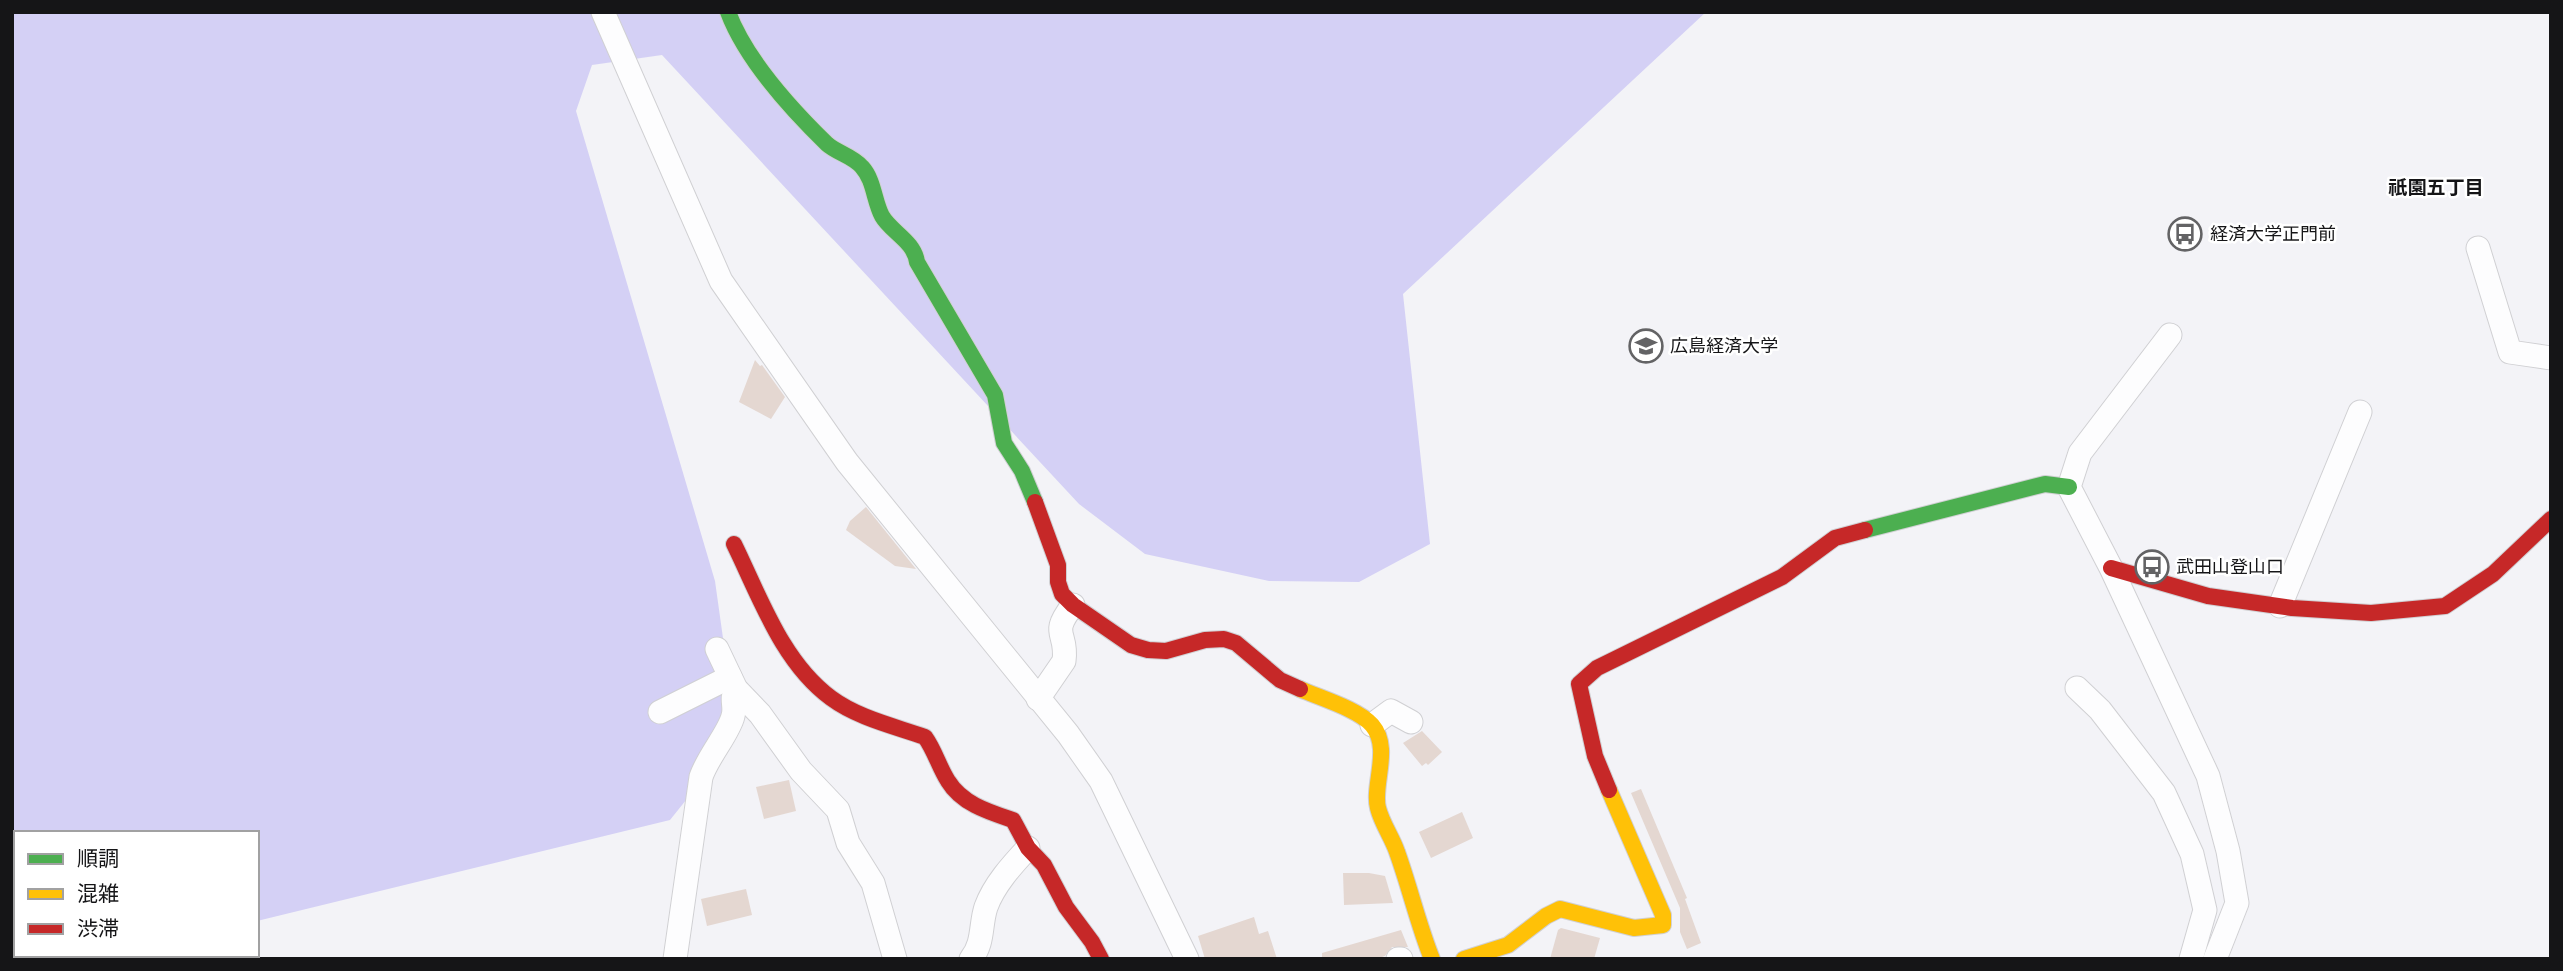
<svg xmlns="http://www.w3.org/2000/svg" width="2563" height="971" font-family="Montserrat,'Noto Sans JP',sans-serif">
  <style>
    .forest { fill: #d4d0f5 }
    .building { fill: #e4d7d1 }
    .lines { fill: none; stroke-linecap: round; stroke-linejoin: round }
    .street-casing { stroke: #d0d0d3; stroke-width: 25 }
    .fast-casing { stroke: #d0d0d3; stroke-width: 18 }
    .slow-casing { stroke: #d0d0d3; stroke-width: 18 }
    .jam-casing { stroke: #d0d0d3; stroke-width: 18 }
    .street { stroke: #fdfdfe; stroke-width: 23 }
    .fast { stroke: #4caf50; stroke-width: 16 }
    .slow { stroke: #ffc107; stroke-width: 16 }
    .jam { stroke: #c62828; stroke-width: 16 }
    .labels { text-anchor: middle; stroke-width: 5; stroke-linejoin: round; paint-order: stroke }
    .poi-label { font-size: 18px; fill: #151517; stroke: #fff; text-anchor: start }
    .neighbourhood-label { font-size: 19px; font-weight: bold; fill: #151517; stroke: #fff }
  </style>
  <rect width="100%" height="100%" fill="#f3f3f7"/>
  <!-- forest -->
  <path class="forest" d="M12 12H1706L1403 294 1430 544 1359 582 1269 581 1145 554 1079 504 662 55 592 65 576 111 715 581 729 681 723 754 670 820 257 921V833H16V955H150L140 959H12Z"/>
  <!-- building -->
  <g class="building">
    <path d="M755 360 760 366 762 365 785 397 771 419 739 402Z"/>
    <path d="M866 507 916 569 895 566 846 530 850 521Z"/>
    <path d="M1422 731 1442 752 1428 765 1426 763 1422 766 1403 743Z"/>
    <path d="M789 780 796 811 764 819 756 787Z"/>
    <path d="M1641 789 1687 898 1685 899 1701 943 1687 949 1680 932V908L1631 793Z"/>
    <path d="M1462 812 1473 838 1431 858 1419 832Z"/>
    <path d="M1343 873H1369L1385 876 1393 903 1344 905Z"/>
    <path d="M746 889 752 915 707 926 701 899Z"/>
    <path d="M1254 917 1259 934 1268 931 1277 959H1205L1198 936Z"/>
    <path d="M1561 928 1600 938 1594 959H1550L1558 930Z"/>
    <path d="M1401 930 1408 947H1392L1385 956 1376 959H1322V953Z"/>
  </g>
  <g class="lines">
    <defs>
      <g id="street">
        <path d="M603 12 721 281 847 462 1068 734 1101 781 1187 959"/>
        <path d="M2478 248 2510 352 2551 358"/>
        <path d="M2170 335 2080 453 2069 487 2111 568 2208 776 2228 851 2237 903 2215 959"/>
        <path d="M2280 606 2360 412"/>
        <path d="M717 649 736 689 760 714 801 771 838 810 848 843 873 883 895 959"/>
        <path d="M2077 688 2100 710 2164 793 2192 854 2205 910 2191 959"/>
        <path d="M1038 699 1064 661C1068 631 1049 636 1073 605"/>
        <path d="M660 712 730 677"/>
        <path d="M1372 725 1391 711 1411 722"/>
        <path d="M675 959 701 777C708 756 729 733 733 716 736 706 730 699 736 689"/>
        <path d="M971 959C984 943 980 925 986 907 994 885 1012 865 1028 848"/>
        <path d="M1398 959H1401"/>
      </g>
      <g id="fast">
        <path d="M728 12C746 60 790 108 827 144 837 153 853 156 862 167 874 180 874 201 882 216 891 232 914 241 917 262L995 395 1004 443 1022 471 1035 502"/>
        <path d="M1865 530 2045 484 2069 487"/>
      </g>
      <g id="slow">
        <path d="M1300 689C1320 698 1358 709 1372 725 1392 748 1372 785 1378 808 1382 824 1392 837 1397 852 1410 888 1418 924 1432 959"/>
        <path d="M1464 959 1508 945 1546 916 1560 909 1634 928 1663 925V915L1609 790"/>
      </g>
      <g id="jam">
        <path d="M1035 502 1058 565V582L1062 594 1073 605 1131 645 1148 650 1166 651 1205 640 1224 639 1236 643 1280 680 1300 689"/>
        <path d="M734 544C760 597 782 662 831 698 858 718 894 726 925 737 935 751 939 767 948 781 962 804 989 812 1013 820L1028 848 1044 865 1066 907 1092 942 1101 959"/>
        <path d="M2111 568 2208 596 2292 608 2371 613 2445 606 2493 574 2551 519"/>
        <path d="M1609 790 1595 756 1579 684 1597 668 1782 577 1835 538 1865 530"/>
      </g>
    </defs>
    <!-- street casing -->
    <use href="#street" class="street-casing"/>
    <!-- fast casing -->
    <use href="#fast" class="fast-casing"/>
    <!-- slow casing -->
    <use href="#slow" class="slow-casing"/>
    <!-- jam casing -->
    <use href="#jam" class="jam-casing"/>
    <!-- street -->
    <use href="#street" class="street"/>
    <!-- fast -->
    <use href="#fast" class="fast"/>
    <!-- slow -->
    <use href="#slow" class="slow"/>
    <!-- jam -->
    <use href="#jam" class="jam"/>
  </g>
  <!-- icons -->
  <defs>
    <symbol id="bus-ring" viewBox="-11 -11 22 22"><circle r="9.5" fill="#fff" stroke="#636365" stroke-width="1.5"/><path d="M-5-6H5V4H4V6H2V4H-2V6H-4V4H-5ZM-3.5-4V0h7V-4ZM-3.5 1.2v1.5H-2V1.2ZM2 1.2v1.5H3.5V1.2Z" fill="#636365"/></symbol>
    <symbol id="university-ring" viewBox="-11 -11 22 22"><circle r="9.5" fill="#fff" stroke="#636365" stroke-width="1.5"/><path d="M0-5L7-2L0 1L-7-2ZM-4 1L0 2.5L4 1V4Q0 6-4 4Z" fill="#636365"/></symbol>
  </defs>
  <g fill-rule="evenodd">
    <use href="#bus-ring" x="2166" y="215" width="38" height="38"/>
    <use href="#university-ring" x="1627" y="327" width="38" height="38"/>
    <use href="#bus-ring" x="2133" y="548" width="38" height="38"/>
  </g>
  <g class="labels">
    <!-- poi labels -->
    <g class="poi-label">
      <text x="2210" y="240">経済大学正門前</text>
      <text x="1670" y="352">広島経済大学</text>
      <text x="2176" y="573">武田山登山口</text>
    </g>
    <!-- neighbourhood labels -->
    <g class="neighbourhood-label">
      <text x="2436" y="194">祇園五丁目</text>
    </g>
  </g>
  <!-- border -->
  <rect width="2563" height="971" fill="none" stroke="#151517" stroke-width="28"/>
  <!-- legend -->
  <rect x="14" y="831" width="245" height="126" fill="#ffffff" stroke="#a1a1a2" stroke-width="2"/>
  <rect x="28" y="854" width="35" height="10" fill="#4caf50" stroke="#a1a1a2" stroke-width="2"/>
  <text x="77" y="866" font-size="21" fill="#151517">順調</text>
  <rect x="28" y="889" width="35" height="10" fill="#ffc107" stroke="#a1a1a2" stroke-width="2"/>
  <text x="77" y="901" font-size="21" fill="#151517">混雑</text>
  <rect x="28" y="924" width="35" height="10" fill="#c62828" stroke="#a1a1a2" stroke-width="2"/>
  <text x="77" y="936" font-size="21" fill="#151517">渋滞</text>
</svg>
